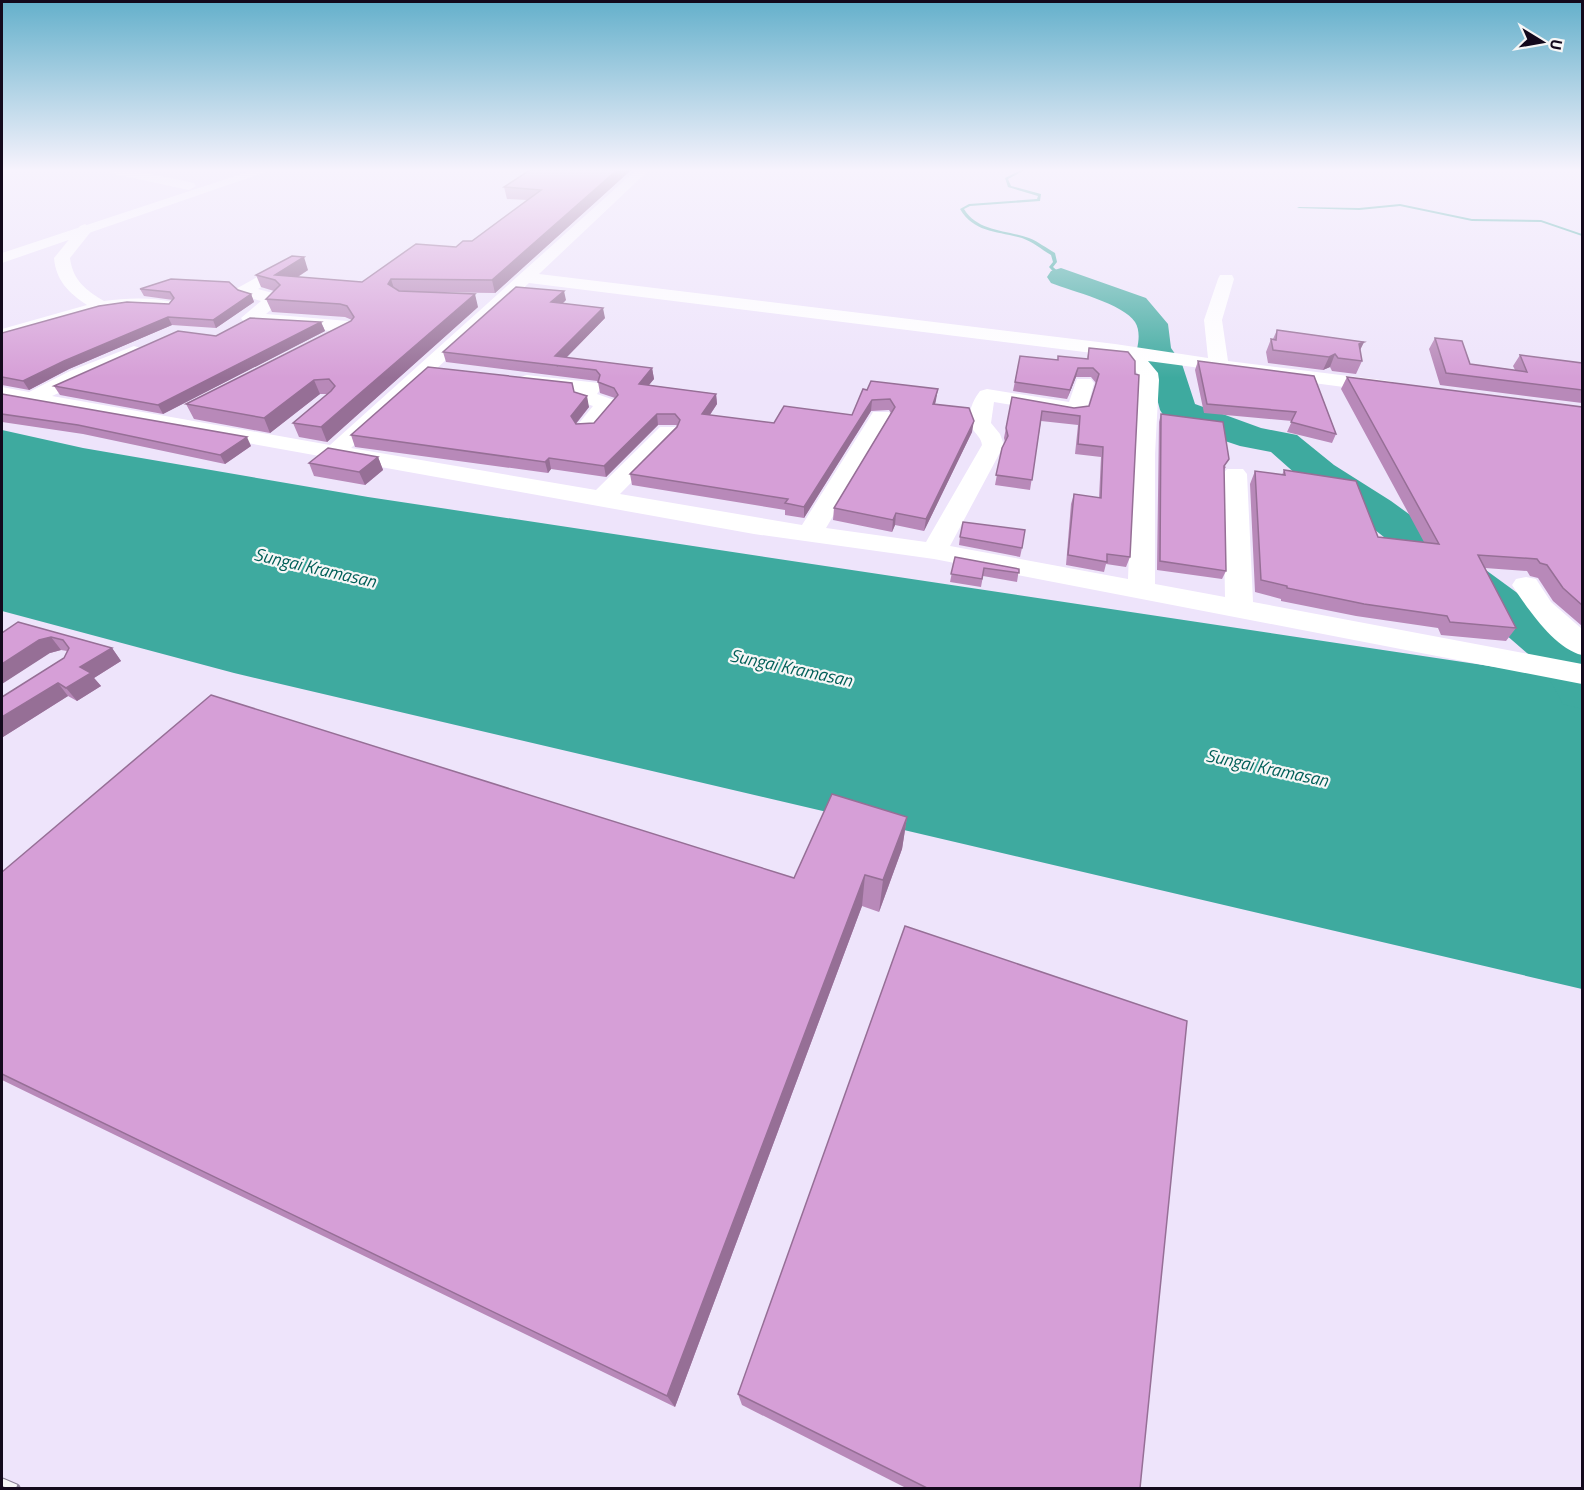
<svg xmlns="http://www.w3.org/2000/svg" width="1584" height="1490" font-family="'Titillium Web',sans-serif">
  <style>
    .water { fill: #3eaa9f }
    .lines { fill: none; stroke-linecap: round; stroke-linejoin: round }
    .stream { fill: #3eaa9f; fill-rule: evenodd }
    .river { fill: #3eaa9f; fill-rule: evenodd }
    .minor { fill: #fff; fill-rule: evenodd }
    .highway { fill: #fff; fill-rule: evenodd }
    .rail-casing { stroke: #8a8096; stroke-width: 9 }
    .rail { stroke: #f6f6f6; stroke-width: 7; stroke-dasharray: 21; stroke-linecap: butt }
    .wall { fill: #b889b9 }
    .shaded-wall { fill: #966f96 }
    .building { fill: #d69fd7; stroke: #966f96; stroke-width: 1.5 }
    .labels { text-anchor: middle; stroke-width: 4.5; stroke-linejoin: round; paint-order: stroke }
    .water-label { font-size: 18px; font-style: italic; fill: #005f58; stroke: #f6f6f6 }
  </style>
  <rect width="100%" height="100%" fill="#eee4fb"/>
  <!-- water -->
  <path class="water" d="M2 430 83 448 368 497 1582 680V989L234 673 2 611Z"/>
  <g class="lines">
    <!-- stream -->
    <g class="stream">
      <path d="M1021 170H1025L1008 179 1011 186 1041 194 1040 201 970 206 964 209C978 232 1007 230 1029 238 1039 242 1046 248 1055 253L1057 262 1053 267 1063 276V278H1059L1049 267 1053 262 1051 255C1041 249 1033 242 1022 238 998 231 974 233 960 209L969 204 1037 199 1038 196 1008 187 1005 178Z"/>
      <path d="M1400 204 1472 219 1541 220 1582 234V236L1541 222 1472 221 1400 206 1359 210 1297 208 1299 207 1359 208Z"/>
    </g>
    <!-- river -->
    <path class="river" d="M1061 268 1146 298 1168 324 1171 348 1182 364 1195 404 1261 428 1297 435 1334 465 1391 501 1516 592 1580 644 1582 647V709L1563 704 1542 666 1482 614 1361 519 1306 483 1271 452 1240 446 1177 425 1165 418 1160 410 1148 364 1137 349C1139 340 1140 330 1135 322 1124 304 1071 291 1051 283L1047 277 1051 271Z"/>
    <!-- minor -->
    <g class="minor">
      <path d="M108 170H132L194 183 196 186 189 190 114 174Z"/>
      <path d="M636 170H649L539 274 1115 344 1208 358 1204 320 1218 279 1220 275H1232L1234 279 1222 320 1228 361 1389 381 1396 383 1399 387 1396 391 1389 393 1148 361 1158 373 1159 380 1155 454V584L1225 597 1223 474 1227 469H1243L1247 474 1253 602 1582 664V684L934 559 754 534 2 399V387L29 392 70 371 134 346 141 348 144 352 141 356 52 396 330 445ZM529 283 1125 357 1138 374 1139 380 1133 454 1128 579 950 546 1004 445 1000 434 991 423 994 402 1072 415 1086 413 1094 383 1091 379H1077L1069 402 987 389 980 391C973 400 965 417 972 428 976 435 981 437 982 445L926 542 826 528 892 417 889 412H873L870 417 802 525 620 494 676 437 679 432 676 427H660L596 490 351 448Z"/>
      <path d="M85 224 93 229 70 258C73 281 86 290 104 301 127 298 150 297 173 302L176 306 173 310 131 308 103 312 2 340V329L87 305C69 293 56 281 54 258L80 226Z"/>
      <path d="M295 256 303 261 301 264 258 289 280 295 283 299 266 314 348 321 357 327 350 337 315 353 305 347 332 331 244 322 241 318 261 301 237 294 234 290Z"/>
      <path d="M527 375 599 383 602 387 597 394 614 400 618 404 594 433H578L575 428 593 406 578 401 575 397 578 392 520 385 517 381 520 377Z"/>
      <path d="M1526 577 1536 579 1551 602 1582 629V655C1555 649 1527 608 1512 585L1516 579Z"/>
    </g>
    <!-- highway -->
    <path class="highway" d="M253 170H271L2 263V253Z"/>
    <defs>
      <path id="rail" d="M2 1482 16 1488"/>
    </defs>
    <!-- rail casing -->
    <use href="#rail" class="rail-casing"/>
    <!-- rail -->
    <use href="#rail" class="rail"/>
  </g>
  <!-- wall -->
  <g class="wall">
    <path d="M530 170H631L495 293 420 292 478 307 327 442 299 437 293 423 327 394H320L270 433 194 419 186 404 351 321 352 320 345 317 272 312 266 299 274 291 261 287 256 275 308 270 298 277 362 282 472 241 528 200 507 199 504 187Z"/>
    <path d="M140 289 238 290 251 294 254 302 216 328 172 325 69 369 29 390 2 385V386V333L169 304 173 300 144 296Z"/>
    <path d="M566 300 563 303 605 318 566 358 652 368 654 379 648 385 716 394 717 404 710 415 774 423 852 415 863 389 936 400 935 404 972 432 924 531 895 525 892 532 833 520 834 508 891 413 889 410 871 411 804 518 785 515V510L632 485 630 474 677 426 676 425H658L606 477 551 469 548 473 355 447 351 435 574 392 589 407 576 424 594 423 615 398 600 393 598 382 597 381 446 362 443 352Z"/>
    <path d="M321 322 325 331 163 414 60 395 54 386 216 336Z"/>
    <path d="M1277 330 1364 342 1360 350 1362 361 1356 374 1332 371 1330 367 1323 370 1268 363 1266 352 1271 339H1273Z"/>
    <path d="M1435 338 1470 364 1515 370 1513 366 1520 355 1582 363V404V403L1440 385 1429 349Z"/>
    <path d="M1089 348 1128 352 1130 557 1126 567 1106 564 1104 572 1066 565 1071 504 1074 494 1099 498 1101 457 1075 454 1078 425 1041 421 1030 490 995 485 1002 448 1005 442 1004 438 1012 397 1074 408 1089 406 1096 383 1091 377H1076L1067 399 1013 391 1020 356 1057 360 1087 359Z"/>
    <path d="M1198 361 1314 376 1336 434 1332 443 1287 432 1292 421 1204 413 1195 370Z"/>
    <path d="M1347 377 1582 407V626L1553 601 1538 578 1530 576 1527 571 1485 568 1516 628 1506 641 1441 635 1438 628 1356 616 1281 601V599L1255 592 1250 484 1255 471 1282 475 1284 470 1378 537 1424 542 1341 389Z"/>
    <path d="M2 394 251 446 225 464 83 434 2 422Z"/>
    <path d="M1161 414 1226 467 1224 470 1226 571 1222 579 1157 570 1159 422Z"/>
    <path d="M378 457 383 470 365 485 314 476 309 463Z"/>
    <path d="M960 537 1022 548 1020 557 959 545Z"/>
    <path d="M955 557 1019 569 1017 582 983 576 981 587 950 582Z"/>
    <path d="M18 622 112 648 121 661 94 678 101 686 77 701 68 696 3 737 2 736V697L64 658 67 651 61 650 50 653Z"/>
    <path d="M907 817 902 849 879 912 862 906 675 1407 2 1080V872L794 878Z"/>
    <path d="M738 1394 1140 1488H906L742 1405Z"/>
  </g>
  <!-- shaded-wall -->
  <g class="shaded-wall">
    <path d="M617 170H631L495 293 492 280Z"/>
    <path d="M304 257 308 270 281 287 275 275Z"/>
    <path d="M391 279 395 292 388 284Z"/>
    <path d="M564 291 566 300 553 312 551 302Z"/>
    <path d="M251 294 254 302 216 328 213 320Z"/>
    <path d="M475 294 478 307 327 442 321 427Z"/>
    <path d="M603 308 605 318 557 367 555 356Z"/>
    <path d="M168 317 172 325 69 369 29 390 23 381 64 361Z"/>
    <path d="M321 322 325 331 163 414 158 405Z"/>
    <path d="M1364 342 1358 354 1359 344Z"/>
    <path d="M1335 354 1330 367 1323 370 1329 357Z"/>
    <path d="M652 368 654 379 641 395 639 384Z"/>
    <path d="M1078 368 1076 377 1067 399 1070 390Z"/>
    <path d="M314 380 320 394 270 433 264 418Z"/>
    <path d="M938 389 936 400 932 414 933 404Z"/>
    <path d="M716 394 717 404 703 425 702 414Z"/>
    <path d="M587 396 589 407 573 427 571 416Z"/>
    <path d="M872 400 871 411 804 518V507Z"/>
    <path d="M657 414 658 425 606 477 604 466Z"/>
    <path d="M974 421 972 432 924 531 926 519Z"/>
    <path d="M247 437 251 446 225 464 220 455Z"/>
    <path d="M378 457 383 470 365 485 359 472Z"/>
    <path d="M549 458 551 469 548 473 545 462Z"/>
    <path d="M896 513 895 525 892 532 893 520Z"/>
    <path d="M51 637 61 650 50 653 2 684V664L39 640Z"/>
    <path d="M112 648 121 661 94 678 101 686 77 701 66 688 80 667Z"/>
    <path d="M58 683 68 696 3 737 2 736V717Z"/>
    <path d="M907 817 902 849 879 912 883 880Z"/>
    <path d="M865 875 862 906 675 1407 667 1396Z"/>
  </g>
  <!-- building -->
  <g class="building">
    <path d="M530 170H617L492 280 391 279 388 284 399 291 475 294 321 427 293 423 331 391 335 386 329 379 314 380 264 418 186 404 351 321 354 317 347 306 340 304 266 299 280 285 275 280 256 275 292 256 304 257 275 275 362 282 416 244 456 247 463 241H472L541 190 504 187Z"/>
    <path d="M171 279 229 282 238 290 251 294 213 320 168 317 64 361 23 381 2 377V333L99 306 127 302 169 304 174 298 170 292 140 289Z"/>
    <path d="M516 287 564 291 551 302 603 308 555 356 652 368 639 384 716 394 702 414 774 423 784 406 852 415 863 389 867 390 871 381 938 389 933 404 969 408 974 421 926 519 896 513 893 520 834 508 895 407 890 399 872 400 804 507 785 503 788 499 630 474 677 427 680 420 675 414H657L604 466 549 458 545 462 351 435 428 367 572 383 574 392 587 396 571 416 576 424 594 423 618 395 614 388 598 382 600 375 596 370 443 352Z"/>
    <path d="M250 318 321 322 158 405 54 386 178 331 216 336Z"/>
    <path d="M1277 330 1364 342 1359 344 1362 361 1338 358 1335 354 1329 357 1273 350 1271 339 1276 340Z"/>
    <path d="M1435 338 1462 341 1470 364 1527 372 1520 355 1582 363V390L1446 373Z"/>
    <path d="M1089 348 1128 352 1135 361V374L1139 375 1130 557 1107 554V562L1068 555 1074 494 1101 498 1103 447 1078 444 1080 416 1042 411 1032 480 996 475 1002 448 1008 436 1006 428 1012 397 1074 408 1089 406 1099 374 1093 368H1078L1070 390 1015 382 1020 356 1058 360V356L1088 359Z"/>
    <path d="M1198 361 1314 376 1336 434 1291 422 1296 412 1207 404Z"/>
    <path d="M1347 377 1582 407V605L1563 588 1547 565 1540 563 1537 559 1478 555 1516 628 1450 622 1447 616 1364 604 1287 588V586L1261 580 1255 471 1285 475 1284 470 1356 481 1378 537 1439 544Z"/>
    <path d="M2 394 247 437 220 455 78 425 2 414Z"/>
    <path d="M1161 414 1223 422 1229 459 1224 466 1226 571 1160 561Z"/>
    <path d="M328 448 378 457 359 472 309 463Z"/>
    <path d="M963 522 1025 530 1022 548 960 537Z"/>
    <path d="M955 557 1019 569V573L984 568 982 579 951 574Z"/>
    <path d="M18 622 112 648 80 667 91 673 66 688 58 683 2 717V697L64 658 69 648 63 640 51 637 39 640 2 664V633Z"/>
    <path d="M211 695 794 878 832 794 907 817 883 880 865 875 667 1396 2 1074V872Z"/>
    <path d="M905 926 1187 1021 1140 1488H927L738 1394Z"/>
  </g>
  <!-- sky -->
  <linearGradient id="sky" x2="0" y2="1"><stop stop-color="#64b0cb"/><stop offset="0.45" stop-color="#f7f3fd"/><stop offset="1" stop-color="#f7f3fd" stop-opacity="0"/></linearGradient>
  <rect width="1584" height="378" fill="url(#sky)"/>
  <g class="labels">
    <!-- water labels -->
    <g class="water-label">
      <text transform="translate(315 568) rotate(13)" y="6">Sungai Kramasan</text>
      <text transform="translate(791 668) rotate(12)" y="6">Sungai Kramasan</text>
      <text transform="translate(1267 768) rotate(12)" y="6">Sungai Kramasan</text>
    </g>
  </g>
  <!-- border -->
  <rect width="1584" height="1490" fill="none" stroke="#13091c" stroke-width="6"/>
  <!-- north arrow -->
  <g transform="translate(1542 42) rotate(101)" stroke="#f6f6f6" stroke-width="4.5" paint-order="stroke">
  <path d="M0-4.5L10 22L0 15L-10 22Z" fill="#13091c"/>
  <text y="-9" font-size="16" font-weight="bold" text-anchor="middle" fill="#13091c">U</text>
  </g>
</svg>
